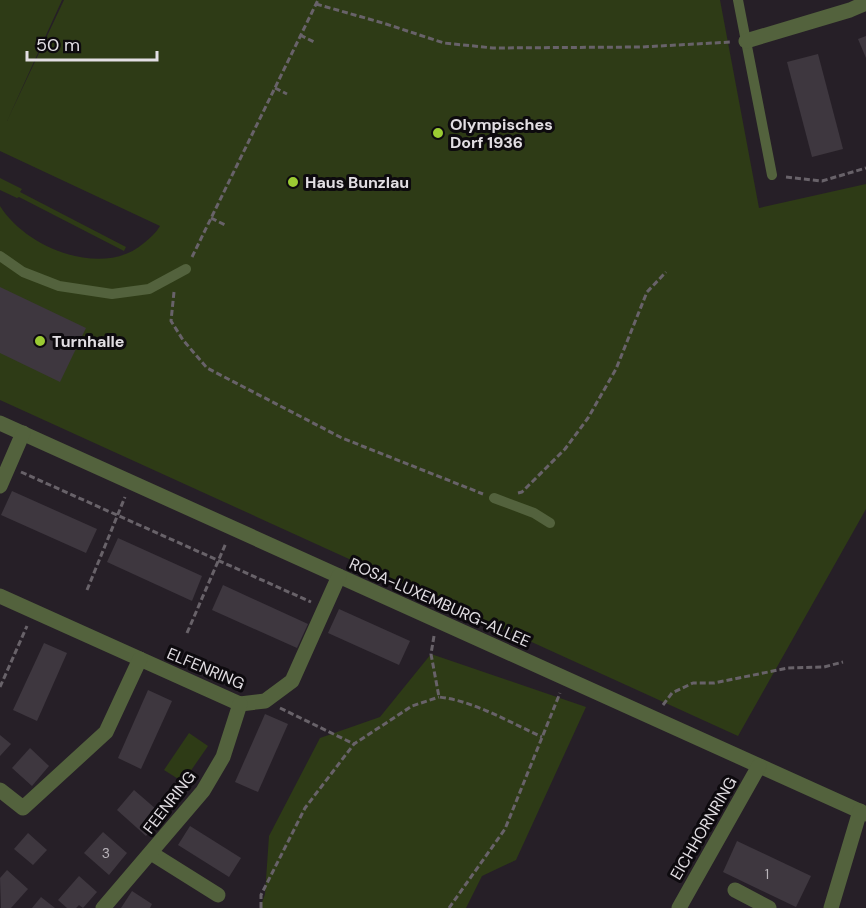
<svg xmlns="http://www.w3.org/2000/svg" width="866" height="908" font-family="'DM Sans',sans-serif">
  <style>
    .green { fill: #2e3b16 }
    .building { fill: #3e373f }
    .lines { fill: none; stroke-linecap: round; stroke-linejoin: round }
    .path { stroke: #686269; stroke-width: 3; stroke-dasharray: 6 3; stroke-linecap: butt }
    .service { stroke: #53623d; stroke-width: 10 }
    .minor { stroke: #53623d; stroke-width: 15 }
    .poi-dot { fill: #9bcb33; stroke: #0d0a0e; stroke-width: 2 }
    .labels { text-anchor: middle; stroke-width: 6; stroke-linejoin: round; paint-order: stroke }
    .number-label { font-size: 14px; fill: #b9b4ba }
    .poi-label { font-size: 16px; font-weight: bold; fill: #e2dee3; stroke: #0d0a0e; text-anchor: start }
    .street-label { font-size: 16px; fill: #e2dee3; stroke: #0d0a0e }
  </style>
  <rect width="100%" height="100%" fill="#261f27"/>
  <!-- green -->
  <g class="green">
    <path d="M0 0H62L7 121 64 0H720L759 208 866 184V509L738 736 0 400V206C26 248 103 279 144 243 150 238 156 233 160 226L0 151Z"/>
    <path d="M0 178 22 189 20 192 126 247 124 251 19 197 17 198 0 190Z"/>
    <path d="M431 654 586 707 516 860 482 876 466 908H260L265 894 269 836 320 738 380 717Z"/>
    <path d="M189 733 208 746 183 782 164 770Z"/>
  </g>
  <!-- building -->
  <g class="building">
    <path d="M866 36V58L858 39Z"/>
    <path d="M818 54 843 149 812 157 787 62Z"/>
    <path d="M0 287 86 328 60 382 0 353Z"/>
    <path d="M12 491 97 529 86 553 1 515Z"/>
    <path d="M118 538 202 576 192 601 107 562Z"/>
    <path d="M223 585 308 624 297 648 212 610Z"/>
    <path d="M339 609 410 641 399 665 328 633Z"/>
    <path d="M44 643 67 653 37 721 13 710Z"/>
    <path d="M148 690 172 701 141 769 118 758Z"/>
    <path d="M265 714 288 724 258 792 235 782Z"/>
    <path d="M0 735 11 744 0 756Z"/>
    <path d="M30 748 49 766 32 786 12 768Z"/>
    <path d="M134 790 164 816 146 836 117 810Z"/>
    <path d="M190 826 241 858 229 877 178 845Z"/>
    <path d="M103 832 127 853 109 875 84 853Z"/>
    <path d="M28 833 47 850 33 865 14 849Z"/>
    <path d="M737 841 811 876 796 907 723 872Z"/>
    <path d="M7 870 28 889 11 908H1L0 878Z"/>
    <path d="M79 876 97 892 83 908 79 905 76 908H67L58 900Z"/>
    <path d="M132 891 152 904 150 908H121Z"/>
    <path d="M41 897 55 908H32Z"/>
  </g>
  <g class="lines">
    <!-- path -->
    <g class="path">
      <path d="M316 4 383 23 444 43 493 48 641 47 732 42"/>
      <path d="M300 35 314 42"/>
      <path d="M275 88 287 94"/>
      <path d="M786 177 822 181 866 168"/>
      <path d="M211 218 227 226"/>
      <path d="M192 257 318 0"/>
      <path d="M174 292 171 321 183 340 207 368 342 438 483 494"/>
      <path d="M21 472 311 602"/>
      <path d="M518 493 522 492 565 449 588 418 616 369 647 292 666 272"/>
      <path d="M87 590 125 497"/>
      <path d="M187 633 226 543"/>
      <path d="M434 636 431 654 439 697C474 701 509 722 542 737"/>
      <path d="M0 687 27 626"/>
      <path d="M663 705 672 693 693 683H714L788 668 824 667 843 662"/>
      <path d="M280 708 354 744"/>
      <path d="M261 908V895L305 808 354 744 412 706 439 697"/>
      <path d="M449 908 505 829 560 693"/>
    </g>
    <!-- service -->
    <g class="service">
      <path d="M738 0 772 175"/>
      <path d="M0 256 23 272 59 286 112 294 149 289 186 269"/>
      <path d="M494 498 534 513 550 523"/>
    </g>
    <!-- minor -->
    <g class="minor">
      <path d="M746 41 850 10 866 3"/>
      <path d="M0 423 866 814"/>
      <path d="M0 486 23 433"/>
      <path d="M0 596 240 704 265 701 292 681 339 576"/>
      <path d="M0 790 23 808 106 732 140 659"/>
      <path d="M151 853 218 895"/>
      <path d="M735 890 769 908"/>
      <path d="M103 908 203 791 223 757 240 704"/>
      <path d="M679 908 759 766"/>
      <path d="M831 908 860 811"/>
    </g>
  </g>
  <!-- markers -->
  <g class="poi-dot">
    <circle cx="438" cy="133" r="6"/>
    <circle cx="293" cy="182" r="6"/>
    <circle cx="40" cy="341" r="6"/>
  </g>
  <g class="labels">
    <!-- number labels -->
    <g class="number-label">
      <text x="106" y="858">3</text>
      <text x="767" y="879">1</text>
    </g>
    <!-- poi labels -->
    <g class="poi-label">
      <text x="450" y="130">Olympisches<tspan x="450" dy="18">Dorf 1936</tspan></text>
      <text x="305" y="188">Haus Bunzlau</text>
      <text x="52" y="347">Turnhalle</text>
    </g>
    <!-- street labels -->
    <g class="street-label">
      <text transform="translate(440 602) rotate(24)" y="6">ROSA-LUXEMBURG-ALLEE</text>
      <text transform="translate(206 668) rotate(23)" y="6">ELFENRING</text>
      <text transform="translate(169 802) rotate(-52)" y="6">FEENRING</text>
      <text transform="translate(703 828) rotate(-60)" y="6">EICHHORNRING</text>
    </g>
  </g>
  <!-- scale -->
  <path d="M27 51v9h130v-9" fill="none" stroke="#e2dee3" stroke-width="3"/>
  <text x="36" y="51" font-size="18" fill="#e2dee3" stroke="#0d0a0e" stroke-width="4.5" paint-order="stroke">50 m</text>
</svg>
